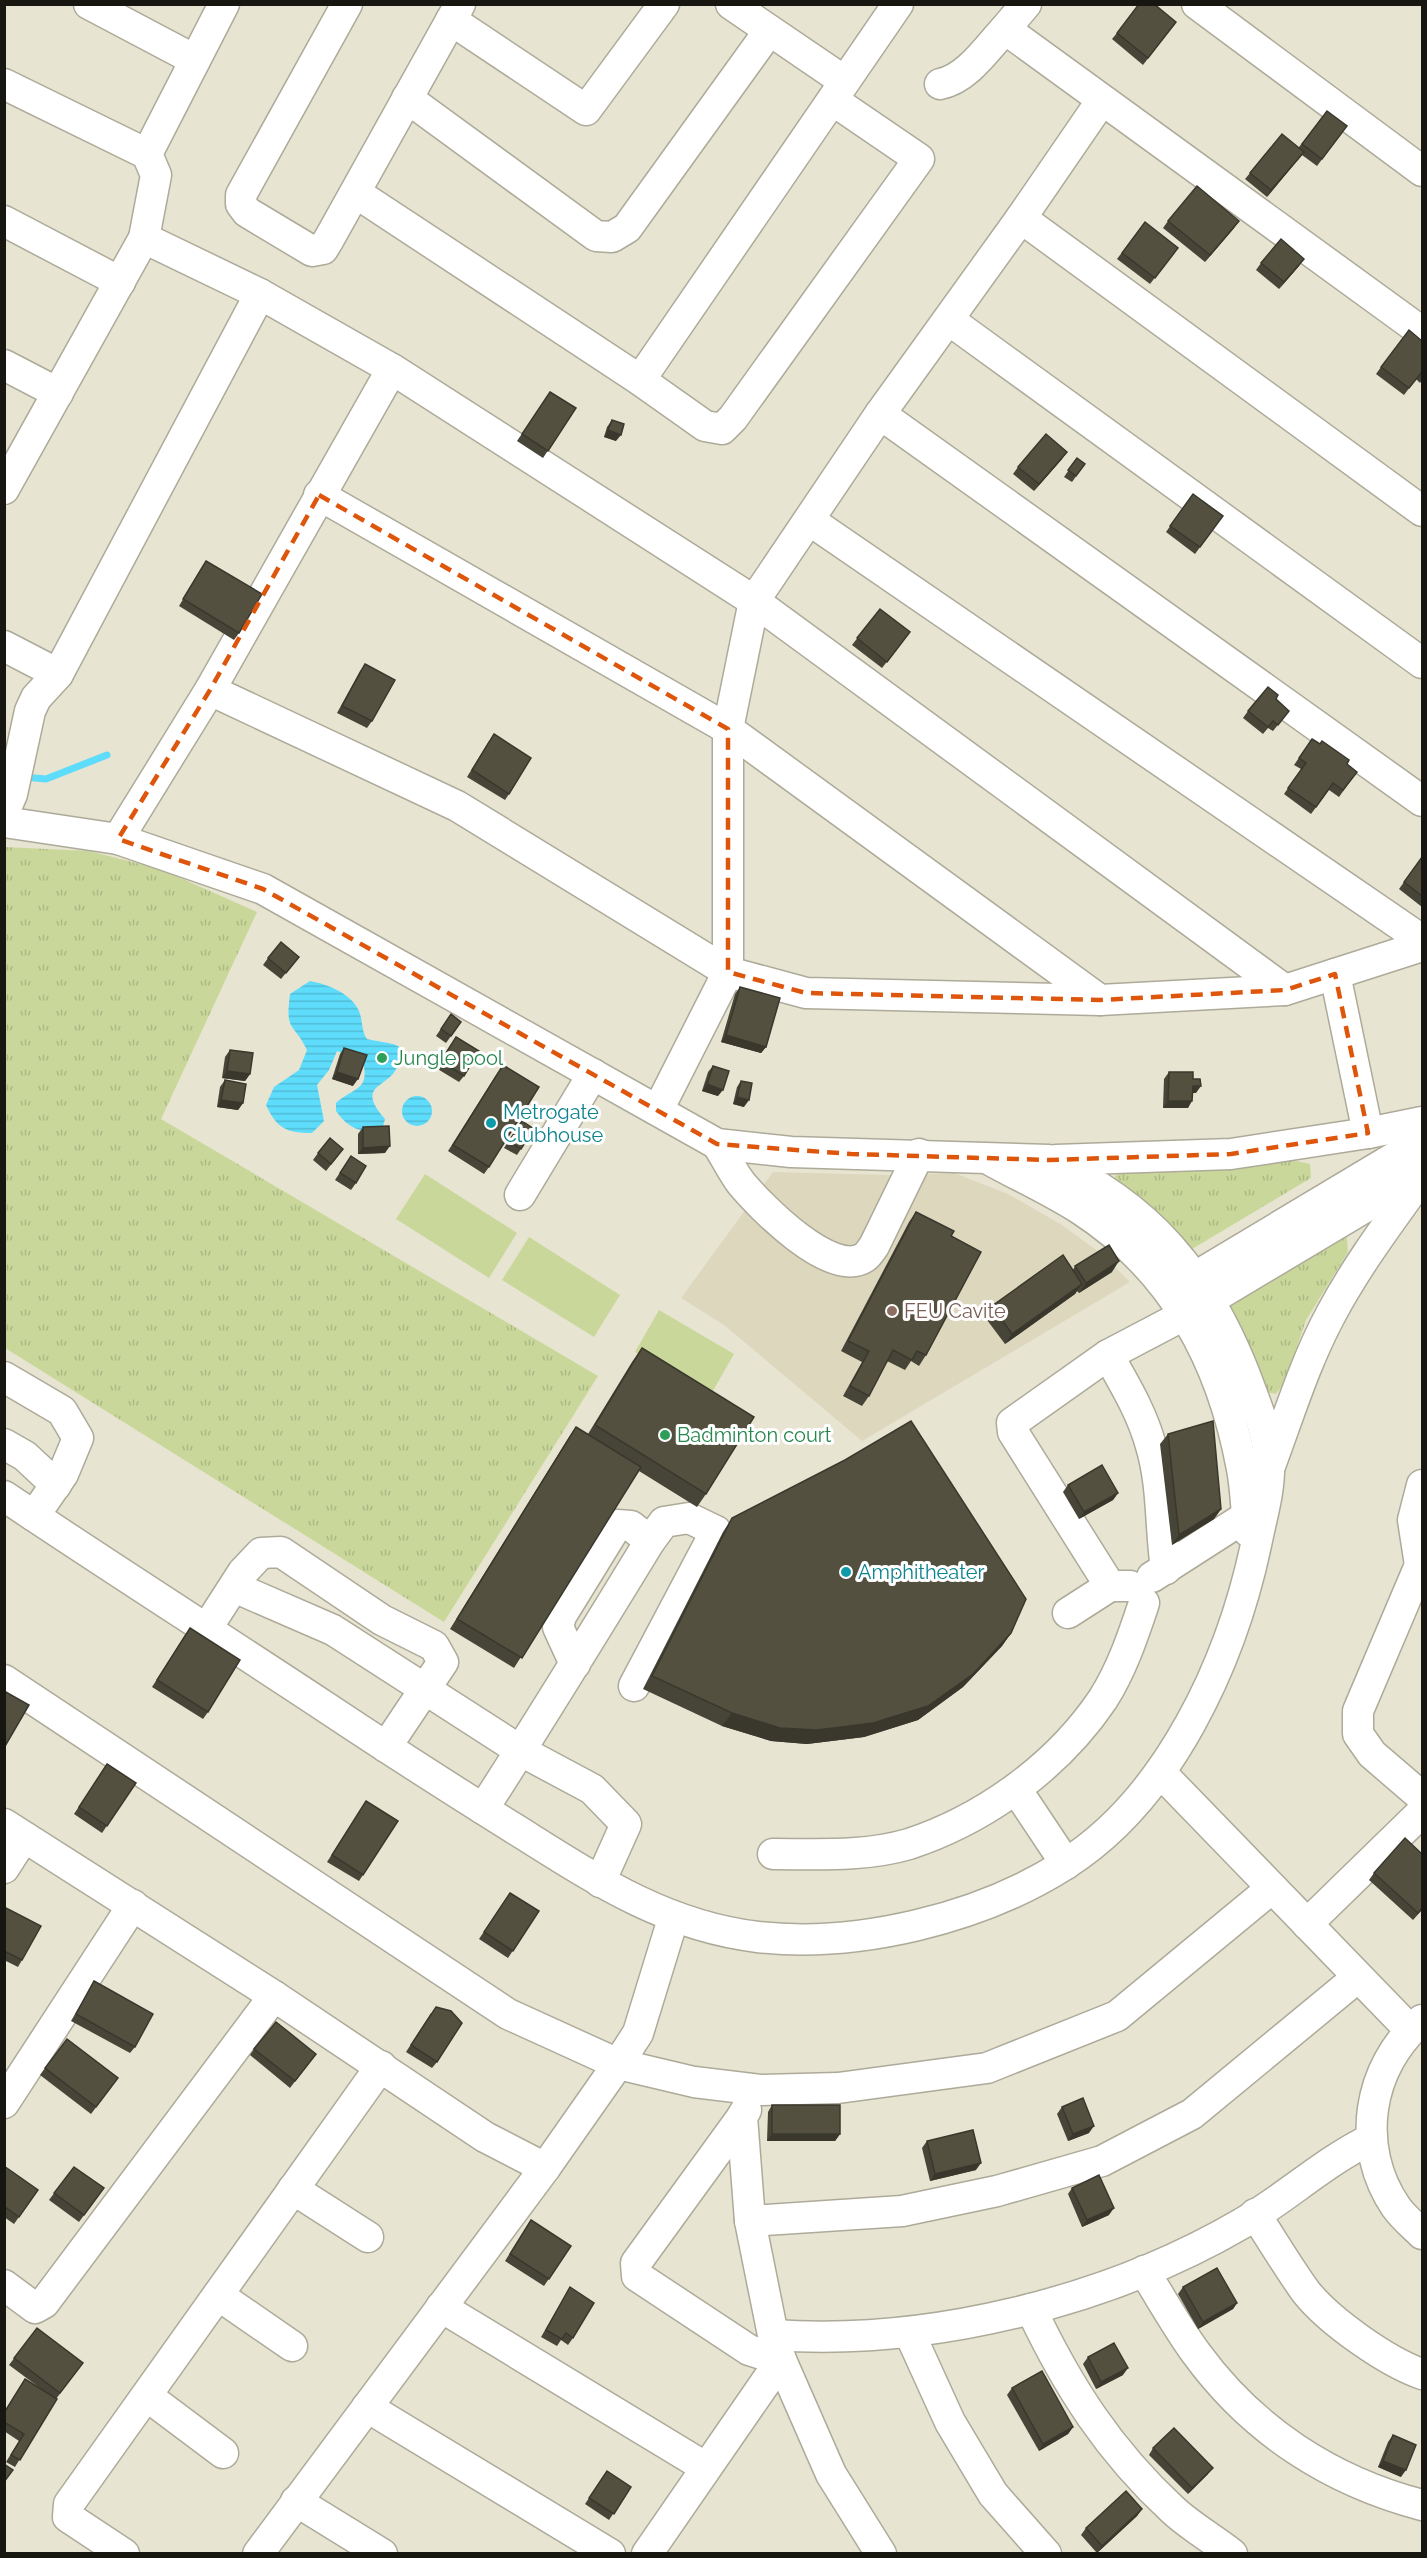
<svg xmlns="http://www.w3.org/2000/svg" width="1427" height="2558" font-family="Raleway,sans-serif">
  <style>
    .built { fill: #ddd7be }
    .grass { fill: url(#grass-tufts) }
    .garden { fill: #c9d89a }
    .water { fill: url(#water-rules) }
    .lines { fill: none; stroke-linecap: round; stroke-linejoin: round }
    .stream { stroke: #5edcfb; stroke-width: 7 }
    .minor-casing { stroke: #aeaa99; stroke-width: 33 }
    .minor { stroke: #fff; stroke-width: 30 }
    .wall { fill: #474537 }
    .shaded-wall { fill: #3a382d }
    .building { fill: #535040; stroke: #3a382d; stroke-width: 1.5 }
    .marked { fill: none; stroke: #de560c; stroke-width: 4.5; stroke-dasharray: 12 8; stroke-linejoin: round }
    .leisure-dot { fill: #2e9e5b; stroke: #fff; stroke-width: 2 }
    .culture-dot { fill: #0f9aa8; stroke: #fff; stroke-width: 2 }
    .education-dot { fill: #8d6e63; stroke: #fff; stroke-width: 2 }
    .labels { text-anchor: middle; stroke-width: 6; stroke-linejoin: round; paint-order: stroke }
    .leisure-label { font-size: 20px; fill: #27864d; stroke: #fff; text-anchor: start }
    .culture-label { font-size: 20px; fill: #0d838f; stroke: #fff; text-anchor: start }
    .education-label { font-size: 20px; fill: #785e54; stroke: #fff; text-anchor: start }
  </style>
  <defs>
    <pattern id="grass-tufts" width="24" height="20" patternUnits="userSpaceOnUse" patternTransform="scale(1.5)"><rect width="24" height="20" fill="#c9d89a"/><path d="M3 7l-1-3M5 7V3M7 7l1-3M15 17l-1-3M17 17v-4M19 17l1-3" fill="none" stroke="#acb984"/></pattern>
    <pattern id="water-rules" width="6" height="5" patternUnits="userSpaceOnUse" patternTransform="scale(1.5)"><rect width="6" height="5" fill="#5edcfb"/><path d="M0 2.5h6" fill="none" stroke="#51bcd6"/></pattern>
  </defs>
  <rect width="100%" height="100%" fill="#e8e4d2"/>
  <!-- built -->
  <path class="built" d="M773 1172 889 1175 954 1173 1008 1194 1062 1225 1103 1255 1130 1282 862 1441 724 1325 681 1298Z"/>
  <!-- grass -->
  <g class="grass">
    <path d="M4 847 89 851 160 869 257 912 161 1119 598 1376 444 1622 5 1348Z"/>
    <path d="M1292 1160 1310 1164 1311 1178 1187 1252 1112 1184 1115 1176 1123 1171 1233 1167Z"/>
    <path d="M1335 1231 1347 1238 1348 1252 1306 1320 1285 1382 1276 1394 1261 1391 1250 1369 1226 1295Z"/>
  </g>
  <!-- garden -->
  <g class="garden">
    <path d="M425 1174 517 1233 489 1278 396 1219Z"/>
    <path d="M529 1237 620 1295 594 1337 502 1280Z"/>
    <path d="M659 1310 734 1354 710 1396 635 1352Z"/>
  </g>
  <!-- water -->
  <g class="water">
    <path d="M310 981C327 984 351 993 359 1011 363 1021 361 1030 367 1039 386 1044 404 1040 410 1063L397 1067C389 1088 354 1084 385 1119L382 1130C361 1134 348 1128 336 1111V1103C354 1087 370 1091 363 1061L337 1051 329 1070 317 1085 324 1121 312 1133C287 1133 277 1129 266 1105L274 1087 299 1070 307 1050C293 1021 285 1033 290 994Z"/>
    <circle cx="417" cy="1111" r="15"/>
  </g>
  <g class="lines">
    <!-- stream -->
    <path class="stream" d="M24 777 46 779 107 755"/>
    <defs>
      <g id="minor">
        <path d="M89 4 195 60"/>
        <path d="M347 4 241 195V204L247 212 312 251 323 249 329 239 460 4"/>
        <path d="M731 4 844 81"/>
        <path d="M1026 4 1005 29 1422 332"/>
        <path d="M1197 4 1422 171"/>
        <path d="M451 20 586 110 664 4"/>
        <path d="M4 84 147 154 156 175 144 238 260 294 392 369"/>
        <path d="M940 84C967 79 987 48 1005 29"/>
        <path d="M407 98 596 236 612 237 627 228 769 31"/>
        <path d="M147 154 224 4"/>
        <path d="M356 193 640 380 705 426 722 429 733 418 919 159 834 101"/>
        <path d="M1021 218 1422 511"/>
        <path d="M4 221 120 282"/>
        <path d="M949 320 1422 663"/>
        <path d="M4 365 58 393"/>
        <path d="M640 380 898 4"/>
        <path d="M880 414 1422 801"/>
        <path d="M4 489 144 238"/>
        <path d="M319 495 728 729 1100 1000"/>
        <path d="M809 520 1422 940"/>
        <path d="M4 646 58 674 260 294"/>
        <path d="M210 690 457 806 728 972 806 993 1100 1000 1285 990 1422 946"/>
        <path d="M4 813 12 794 30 711 36 698 58 674"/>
        <path d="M4 822 118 839 263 889 717 1144 791 1152 1049 1160C1149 1206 1205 1273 1245 1375 1255 1402 1269 1434 1269 1464 1270 1491 1261 1519 1256 1545 1231 1662 1169 1799 1064 1865 979 1919 857 1948 758 1937 664 1926 593 1878 515 1829 451 1789 387 1748 324 1706 218 1636 110 1567 4 1496"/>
        <path d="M118 839 210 690 392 369 754 601 1285 990"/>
        <path d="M1335 974 1368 1133"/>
        <path d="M658 1110 728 972V729L754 601 880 414 1021 218 1102 100"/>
        <path d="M717 1144C725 1156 732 1171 741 1183 760 1206 832 1280 865 1257 868 1255 871 1250 874 1246L919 1154"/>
        <path d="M1056 1160 1231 1154 1368 1133 1422 1122"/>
        <path d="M992 1161C1021 1177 1052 1191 1080 1209 1174 1270 1222 1361 1242 1469 1246 1490 1246 1512 1249 1532"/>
        <path d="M520 1195 593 1074"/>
        <path d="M1180 1286 1422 1141"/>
        <path d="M1108 1355C1125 1385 1142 1413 1151 1446 1163 1486 1160 1528 1166 1569"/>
        <path d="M4 1377 62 1411 78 1438 63 1474 34 1516"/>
        <path d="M4 1444 25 1456 56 1485"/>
        <path d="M1270 1466C1289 1415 1305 1362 1331 1314 1356 1267 1388 1224 1419 1181"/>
        <path d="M1422 1485 1413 1520 1420 1565 1422 1560"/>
        <path d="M1420 1565 1358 1711V1734L1372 1754 1422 1797"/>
        <path d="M1152 1577 1247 1516 1262 1513"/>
        <path d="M1130 1586H1110L1013 1432 1012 1423 1108 1355 1186 1314 1422 1173"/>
        <path d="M234 1587 333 1630 521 1751 592 1789 626 1824 600 1882"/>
        <path d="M1068 1613 1110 1586"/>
        <path d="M207 1628 243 1572 261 1553 281 1552 382 1620 434 1646 443 1662 386 1747"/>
        <path d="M4 1680 508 2014 618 2064 694 2082 760 2090 838 2088 987 2068 1117 2016 1272 1888"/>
        <path d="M634 1686 716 1531 689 1518 664 1522 650 1541"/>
        <path d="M1160 1772 1410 2030"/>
        <path d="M1016 1789 1066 1864"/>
        <path d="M483 1809C540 1721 595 1631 650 1541L631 1526 617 1525 561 1616 558 1627 575 1664"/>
        <path d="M4 1824 274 1996 485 2137 545 2168"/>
        <path d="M773 1854C818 1854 865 1857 909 1844 985 1819 1058 1766 1103 1699 1122 1669 1133 1636 1144 1603"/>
        <path d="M4 1868 24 1837"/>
        <path d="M1307 1924 1422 1812"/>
        <path d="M1422 2020C1367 2067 1355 2147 1396 2207 1403 2217 1414 2226 1422 2234"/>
        <path d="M4 2103 133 1905"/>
        <path d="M746 2110 742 2117 750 2221 773 2335 781 2360 831 2474 881 2554"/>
        <path d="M293 2189 368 2237"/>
        <path d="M1255 2214C1272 2240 1288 2267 1306 2292 1329 2321 1387 2362 1422 2374"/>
        <path d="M750 2221 902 2211 997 2191 1102 2161 1192 2114 1358 1977"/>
        <path d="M1144 2271C1161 2298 1177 2327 1196 2353 1252 2430 1330 2481 1422 2505"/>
        <path d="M4 2285 35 2308 44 2303 274 1996"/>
        <path d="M218 2295 292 2346"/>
        <path d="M441 2307 705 2467"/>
        <path d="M1031 2309C1068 2387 1109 2451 1173 2510 1190 2526 1213 2539 1232 2554"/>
        <path d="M909 2332 950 2422 993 2494 1046 2554"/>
        <path d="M773 2335C928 2346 1107 2302 1241 2224 1286 2198 1324 2162 1371 2139"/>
        <path d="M147 2396 223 2453"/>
        <path d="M367 2407 610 2554"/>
        <path d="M296 2501 382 2554"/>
        <path d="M124 2554 68 2517 69 2504 381 2066"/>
        <path d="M258 2554 545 2168 618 2064 638 2033 673 1919"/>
        <path d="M647 2554 781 2360 749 2350 637 2276 636 2263 742 2117"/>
      </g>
    </defs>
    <!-- minor casing -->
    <use href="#minor" class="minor-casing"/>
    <!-- minor -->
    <use href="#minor" class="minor"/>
  </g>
  <!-- wall -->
  <g class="wall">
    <path d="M1176 22 1143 65 1112 39 1117 33Z"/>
    <path d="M1327 111 1342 133 1317 166 1302 155 1267 197 1245 179 1250 173 1299 147Z"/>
    <path d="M1168 221 1234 228 1205 262 1163 228Z"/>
    <path d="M1145 222 1173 254 1150 284 1117 259Z"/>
    <path d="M1261 263 1299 266 1279 289 1256 270Z"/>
    <path d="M1422 341V380L1420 383 1416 379 1404 395 1376 374 1381 367Z"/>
    <path d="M550 392 576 408 543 458 517 441Z"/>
    <path d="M612 420 616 441 604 437 607 427Z"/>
    <path d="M1077 458 1085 464 1072 482 1064 477Z"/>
    <path d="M1062 459 1034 491 1013 474 1018 467Z"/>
    <path d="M1193 494 1223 516 1195 554 1166 532Z"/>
    <path d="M206 561 239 633 234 640 179 606Z"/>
    <path d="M880 609 910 632 882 668 852 645Z"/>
    <path d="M365 664 372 721 367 728 337 713 360 671Z"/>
    <path d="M1276 699 1289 711 1273 731 1268 728 1263 734 1243 718 1248 711Z"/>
    <path d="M1312 739 1357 772 1339 797 1329 790 1311 814 1284 794 1301 769 1294 765Z"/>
    <path d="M489 741 509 794 505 800 467 777Z"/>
    <path d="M1422 857V907L1399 889Z"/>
    <path d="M268 958 294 963 281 979 263 965Z"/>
    <path d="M740 987 766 1047 761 1053 721 1042 735 994Z"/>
    <path d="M451 1014 461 1022 446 1043 436 1036Z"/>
    <path d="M451 1044 464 1076 459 1082 436 1068Z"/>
    <path d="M344 1048 353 1086 332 1079 340 1054Z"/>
    <path d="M230 1050 250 1074 245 1081 222 1078 225 1057Z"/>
    <path d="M713 1066 718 1096 702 1091 708 1072Z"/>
    <path d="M498 1072 489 1167 484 1174 448 1151Z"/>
    <path d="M1169 1072 1193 1079 1196 1093H1193L1188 1108H1163L1164 1079Z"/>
    <path d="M225 1080 243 1103 238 1110 217 1107 220 1087Z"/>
    <path d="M741 1081 744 1107 733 1104 737 1087Z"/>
    <path d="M522 1121 534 1129 517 1155 504 1148Z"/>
    <path d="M363 1127 385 1153 358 1154V1134Z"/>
    <path d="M318 1153 338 1156 326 1171 313 1160Z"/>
    <path d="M351 1156 356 1183 351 1190 335 1180Z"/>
    <path d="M916 1212 951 1236 926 1355 919 1366 911 1361 905 1370 887 1361 869 1396 862 1406 843 1396 862 1362 841 1351 909 1222Z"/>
    <path d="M1075 1266 1112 1272 1079 1293 1077 1291 1075 1294 1005 1344 984 1316 992 1306 1073 1270Z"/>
    <path d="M642 1348 706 1494 697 1507 639 1471 514 1668 450 1629 569 1437 576 1427 588 1434 632 1362Z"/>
    <path d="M1168 1434 1221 1509 1214 1519 1172 1545 1160 1444Z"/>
    <path d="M1068 1485 1118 1493 1113 1500 1079 1519 1063 1492Z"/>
    <path d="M732 1518 1011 1633 1002 1646 963 1687 918 1720 864 1737 807 1744 771 1741 722 1726 643 1689 723 1532Z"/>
    <path d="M185 1635 208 1712 203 1719 152 1687Z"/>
    <path d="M107 1764 136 1783 102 1833 74 1814Z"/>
    <path d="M366 1801 398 1821 359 1881 327 1862Z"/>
    <path d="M1422 1854V1910L1413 1920 1369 1880 1374 1873Z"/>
    <path d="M510 1893 539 1911 508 1958 479 1939Z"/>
    <path d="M4 1907 22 1960 18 1967 4 1960Z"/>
    <path d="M94 1981 135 2047 130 2053 71 2021Z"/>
    <path d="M431 2013 437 2062 432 2068 406 2052Z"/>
    <path d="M67 2039 118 2078 91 2114 40 2075Z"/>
    <path d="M254 2049 316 2054 290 2088 250 2055Z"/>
    <path d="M772 2105 840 2134 835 2141H767L768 2112Z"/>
    <path d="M1062 2107 1089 2133 1068 2141 1057 2114Z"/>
    <path d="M927 2141 976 2170 930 2181 922 2148Z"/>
    <path d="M4 2166 38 2190 14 2224 4 2217Z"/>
    <path d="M74 2167 104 2188 79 2222 49 2200Z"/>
    <path d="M1072 2188 1109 2215 1082 2227 1068 2194Z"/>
    <path d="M531 2220 571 2246 544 2286 505 2261Z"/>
    <path d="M570 2287 573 2338 568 2345 561 2340 557 2346 541 2337Z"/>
    <path d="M1183 2287 1237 2303 1233 2309 1198 2329 1178 2294Z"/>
    <path d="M37 2328 83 2363 56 2399 15 2467 6 2462 19 2441 4 2431V2412L25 2379 40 2388 9 2365Z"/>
    <path d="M1088 2357 1123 2375 1096 2389 1083 2364Z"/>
    <path d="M1012 2388 1073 2427 1068 2434 1039 2451 1007 2395Z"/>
    <path d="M1393 2435 1401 2477 1378 2467 1388 2442Z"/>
    <path d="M1153 2448 1208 2474 1188 2494 1149 2455Z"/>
    <path d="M607 2471 631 2487 609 2520 585 2504Z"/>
    <path d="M1142 2509 1137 2516 1097 2553 1081 2535 1086 2528Z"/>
  </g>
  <!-- shaded-wall -->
  <g class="shaded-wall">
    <path d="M1304 152 1299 158 1267 197 1271 190Z"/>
    <path d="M1239 221 1234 228 1205 262 1210 255Z"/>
    <path d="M1304 259 1299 266 1279 289 1284 282Z"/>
    <path d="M608 430 621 435 616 441 604 437Z"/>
    <path d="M1067 452 1062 459 1034 491 1039 484Z"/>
    <path d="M726 1035 766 1047 761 1053 721 1042Z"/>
    <path d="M227 1071 250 1074 245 1081 222 1078Z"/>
    <path d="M337 1072 358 1079 353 1086 332 1079Z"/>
    <path d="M707 1084 723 1090 718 1096 702 1091Z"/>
    <path d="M1193 1086H1201L1196 1093H1188Z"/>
    <path d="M737 1097 749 1100 744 1107 733 1104Z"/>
    <path d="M221 1100 243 1103 238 1110 217 1107Z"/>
    <path d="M1168 1101H1192L1188 1108H1163Z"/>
    <path d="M390 1146 385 1153 358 1154 363 1148Z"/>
    <path d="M1119 1261 1112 1272 1079 1293 1086 1283Z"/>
    <path d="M1082 1284 1075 1294 1005 1344 1012 1334Z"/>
    <path d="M1118 1493 1113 1500 1079 1519 1084 1512Z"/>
    <path d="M1221 1509 1214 1519 1172 1545 1179 1535Z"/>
    <path d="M1011 1633 1002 1646 963 1687 918 1720 864 1737 807 1744 771 1741 722 1726 732 1713Z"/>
    <path d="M1094 2126 1089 2133 1068 2141 1073 2134Z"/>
    <path d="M772 2134H840L835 2141H767Z"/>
    <path d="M981 2163 976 2170 930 2181 935 2174Z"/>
    <path d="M1114 2208 1109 2215 1082 2227 1087 2220Z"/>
    <path d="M1237 2303 1233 2309 1198 2329 1203 2322Z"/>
    <path d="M1128 2368 1123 2375 1096 2389 1101 2382Z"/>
    <path d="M1073 2427 1068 2434 1039 2451 1043 2444Z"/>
    <path d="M1383 2461 1406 2470 1401 2477 1378 2467Z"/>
    <path d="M1213 2468 1208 2474 1188 2494 1192 2488Z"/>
    <path d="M1142 2509 1137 2516 1097 2553 1102 2546Z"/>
  </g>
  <!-- building -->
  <g class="building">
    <path d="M1139 4H1154L1176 22 1148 58 1117 33Z"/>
    <path d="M1327 111 1347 126 1322 159 1302 144Z"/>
    <path d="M1282 134 1304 152 1271 190 1250 173Z"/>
    <path d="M1197 186 1239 221 1210 255 1168 221Z"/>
    <path d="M1145 222 1178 248 1155 278 1122 253Z"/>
    <path d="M1281 239 1304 259 1284 282 1261 263Z"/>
    <path d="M1409 330 1422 341V374L1421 373 1409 388 1381 367Z"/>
    <path d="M550 392 576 408 548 451 522 434Z"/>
    <path d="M612 420 624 424 621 435 608 430Z"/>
    <path d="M1046 434 1067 452 1039 484 1018 467Z"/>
    <path d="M1077 458 1085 464 1076 476 1068 470Z"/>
    <path d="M1193 494 1223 516 1200 547 1170 526Z"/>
    <path d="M206 561 262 594 239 633 183 599Z"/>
    <path d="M880 609 910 632 887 662 857 638Z"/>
    <path d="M365 664 395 680 372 721 342 706Z"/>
    <path d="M1268 687 1278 695 1276 699 1289 711 1278 725 1273 721 1268 727 1248 711Z"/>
    <path d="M494 734 531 758 509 794 472 770Z"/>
    <path d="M1312 739 1320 744 1322 741 1349 760 1347 764 1357 772 1343 790 1333 783 1316 807 1288 788 1306 763 1299 758Z"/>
    <path d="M1422 857V896L1404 882Z"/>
    <path d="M281 942 299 957 286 973 268 958Z"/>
    <path d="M740 987 780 998 766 1047 726 1035Z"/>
    <path d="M451 1014 461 1022 451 1036 441 1029Z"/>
    <path d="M456 1037 479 1051 464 1076 441 1061Z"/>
    <path d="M344 1048 367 1055 358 1079 337 1072Z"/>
    <path d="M230 1050 253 1053 250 1074 227 1071Z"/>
    <path d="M503 1065 539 1087 489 1167 453 1145Z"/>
    <path d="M713 1066 729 1071 723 1090 707 1084Z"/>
    <path d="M1169 1072H1193V1079H1200L1201 1086H1193L1192 1101H1168Z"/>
    <path d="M225 1080 246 1084 243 1103 221 1100Z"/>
    <path d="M741 1081 752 1083 749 1100 737 1097Z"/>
    <path d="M522 1121 534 1129 521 1149 509 1141Z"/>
    <path d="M389 1126 390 1146 363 1148V1127Z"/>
    <path d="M330 1138 343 1149 331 1164 318 1153Z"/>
    <path d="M351 1156 366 1166 356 1183 340 1173Z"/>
    <path d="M916 1212 954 1231 951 1236 981 1252 926 1355 917 1351 912 1360 893 1350 869 1396 850 1386 869 1351 848 1341Z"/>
    <path d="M1109 1245 1119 1261 1086 1283 1075 1266Z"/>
    <path d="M1063 1255 1082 1284 1012 1334 992 1306Z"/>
    <path d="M642 1348 754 1417 706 1494 595 1425Z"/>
    <path d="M911 1421 1026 1599 1011 1633 973 1674 928 1706 873 1723 817 1730 780 1728 732 1713 652 1676 732 1518 845 1460Z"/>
    <path d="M1213 1421 1221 1509 1179 1535 1168 1434Z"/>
    <path d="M576 1427 641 1467 522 1658 457 1619Z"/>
    <path d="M1102 1465 1118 1493 1084 1512 1068 1485Z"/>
    <path d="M190 1628 240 1660 208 1712 157 1680Z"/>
    <path d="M4 1691 29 1705 4 1748Z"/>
    <path d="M107 1764 136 1783 107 1826 79 1807Z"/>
    <path d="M366 1801 398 1821 363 1875 332 1855Z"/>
    <path d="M1405 1838 1422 1854V1908L1418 1913 1374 1873Z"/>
    <path d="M510 1893 539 1911 513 1951 484 1932Z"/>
    <path d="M4 1907 41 1926 22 1960 4 1951Z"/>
    <path d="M94 1981 153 2014 135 2047 76 2014Z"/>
    <path d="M436 2007 451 2011 462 2023 437 2062 411 2045Z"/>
    <path d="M276 2022 316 2054 295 2081 254 2049Z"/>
    <path d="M67 2039 118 2078 96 2107 45 2068Z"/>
    <path d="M1083 2098 1094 2126 1073 2134 1062 2107Z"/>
    <rect x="772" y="2105" width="68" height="29"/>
    <path d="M973 2130 981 2163 935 2174 927 2141Z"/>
    <path d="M4 2166 38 2190 19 2217 4 2206Z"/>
    <path d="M74 2167 104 2188 84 2215 54 2193Z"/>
    <path d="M1099 2175 1114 2208 1087 2220 1072 2188Z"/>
    <path d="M531 2220 571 2246 549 2279 510 2254Z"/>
    <path d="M1217 2268 1237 2303 1203 2322 1183 2287Z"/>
    <path d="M570 2287 594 2303 573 2338 566 2333 562 2339 546 2330Z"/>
    <path d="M37 2328 83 2363 60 2393 14 2358Z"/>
    <path d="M1114 2343 1128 2368 1101 2382 1088 2357Z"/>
    <path d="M1042 2371 1073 2427 1043 2444 1012 2388Z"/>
    <path d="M25 2379 57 2399 20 2460 11 2455 24 2434 4 2422V2413Z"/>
    <path d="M1174 2428 1213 2468 1192 2488 1153 2448Z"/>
    <path d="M1393 2435 1416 2445 1406 2470 1383 2461Z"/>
    <path d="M4 2464 13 2470 4 2482Z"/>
    <path d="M607 2471 631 2487 614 2514 589 2498Z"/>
    <path d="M1126 2491 1142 2509 1102 2546 1086 2528Z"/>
  </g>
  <!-- marked area -->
  <path class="marked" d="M319 495 728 729V972L806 993 1100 1000 1285 990 1335 974 1368 1133 1231 1154 1049 1160 851 1154 717 1144 263 889 118 839 210 690Z"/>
  <!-- markers -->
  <g class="leisure-dot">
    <circle cx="382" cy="1058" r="6"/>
    <circle cx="665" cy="1435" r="6"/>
  </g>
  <g class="culture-dot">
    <circle cx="491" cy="1123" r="6"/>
    <circle cx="846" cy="1572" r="6"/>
  </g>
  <circle class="education-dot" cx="892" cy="1311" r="6"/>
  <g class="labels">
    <!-- leisure labels -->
    <g class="leisure-label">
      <text x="394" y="1065">Jungle pool</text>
      <text x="677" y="1442">Badminton court</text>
    </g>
    <!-- culture labels -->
    <g class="culture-label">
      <text x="503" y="1119">Metrogate<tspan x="503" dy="23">Clubhouse</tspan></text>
      <text x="858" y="1579">Amphitheater</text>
    </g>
    <!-- education labels -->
    <g class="education-label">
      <text x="904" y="1318">FEU Cavite</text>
    </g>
  </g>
  <!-- border -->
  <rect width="1427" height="2558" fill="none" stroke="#181610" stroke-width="12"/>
</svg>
